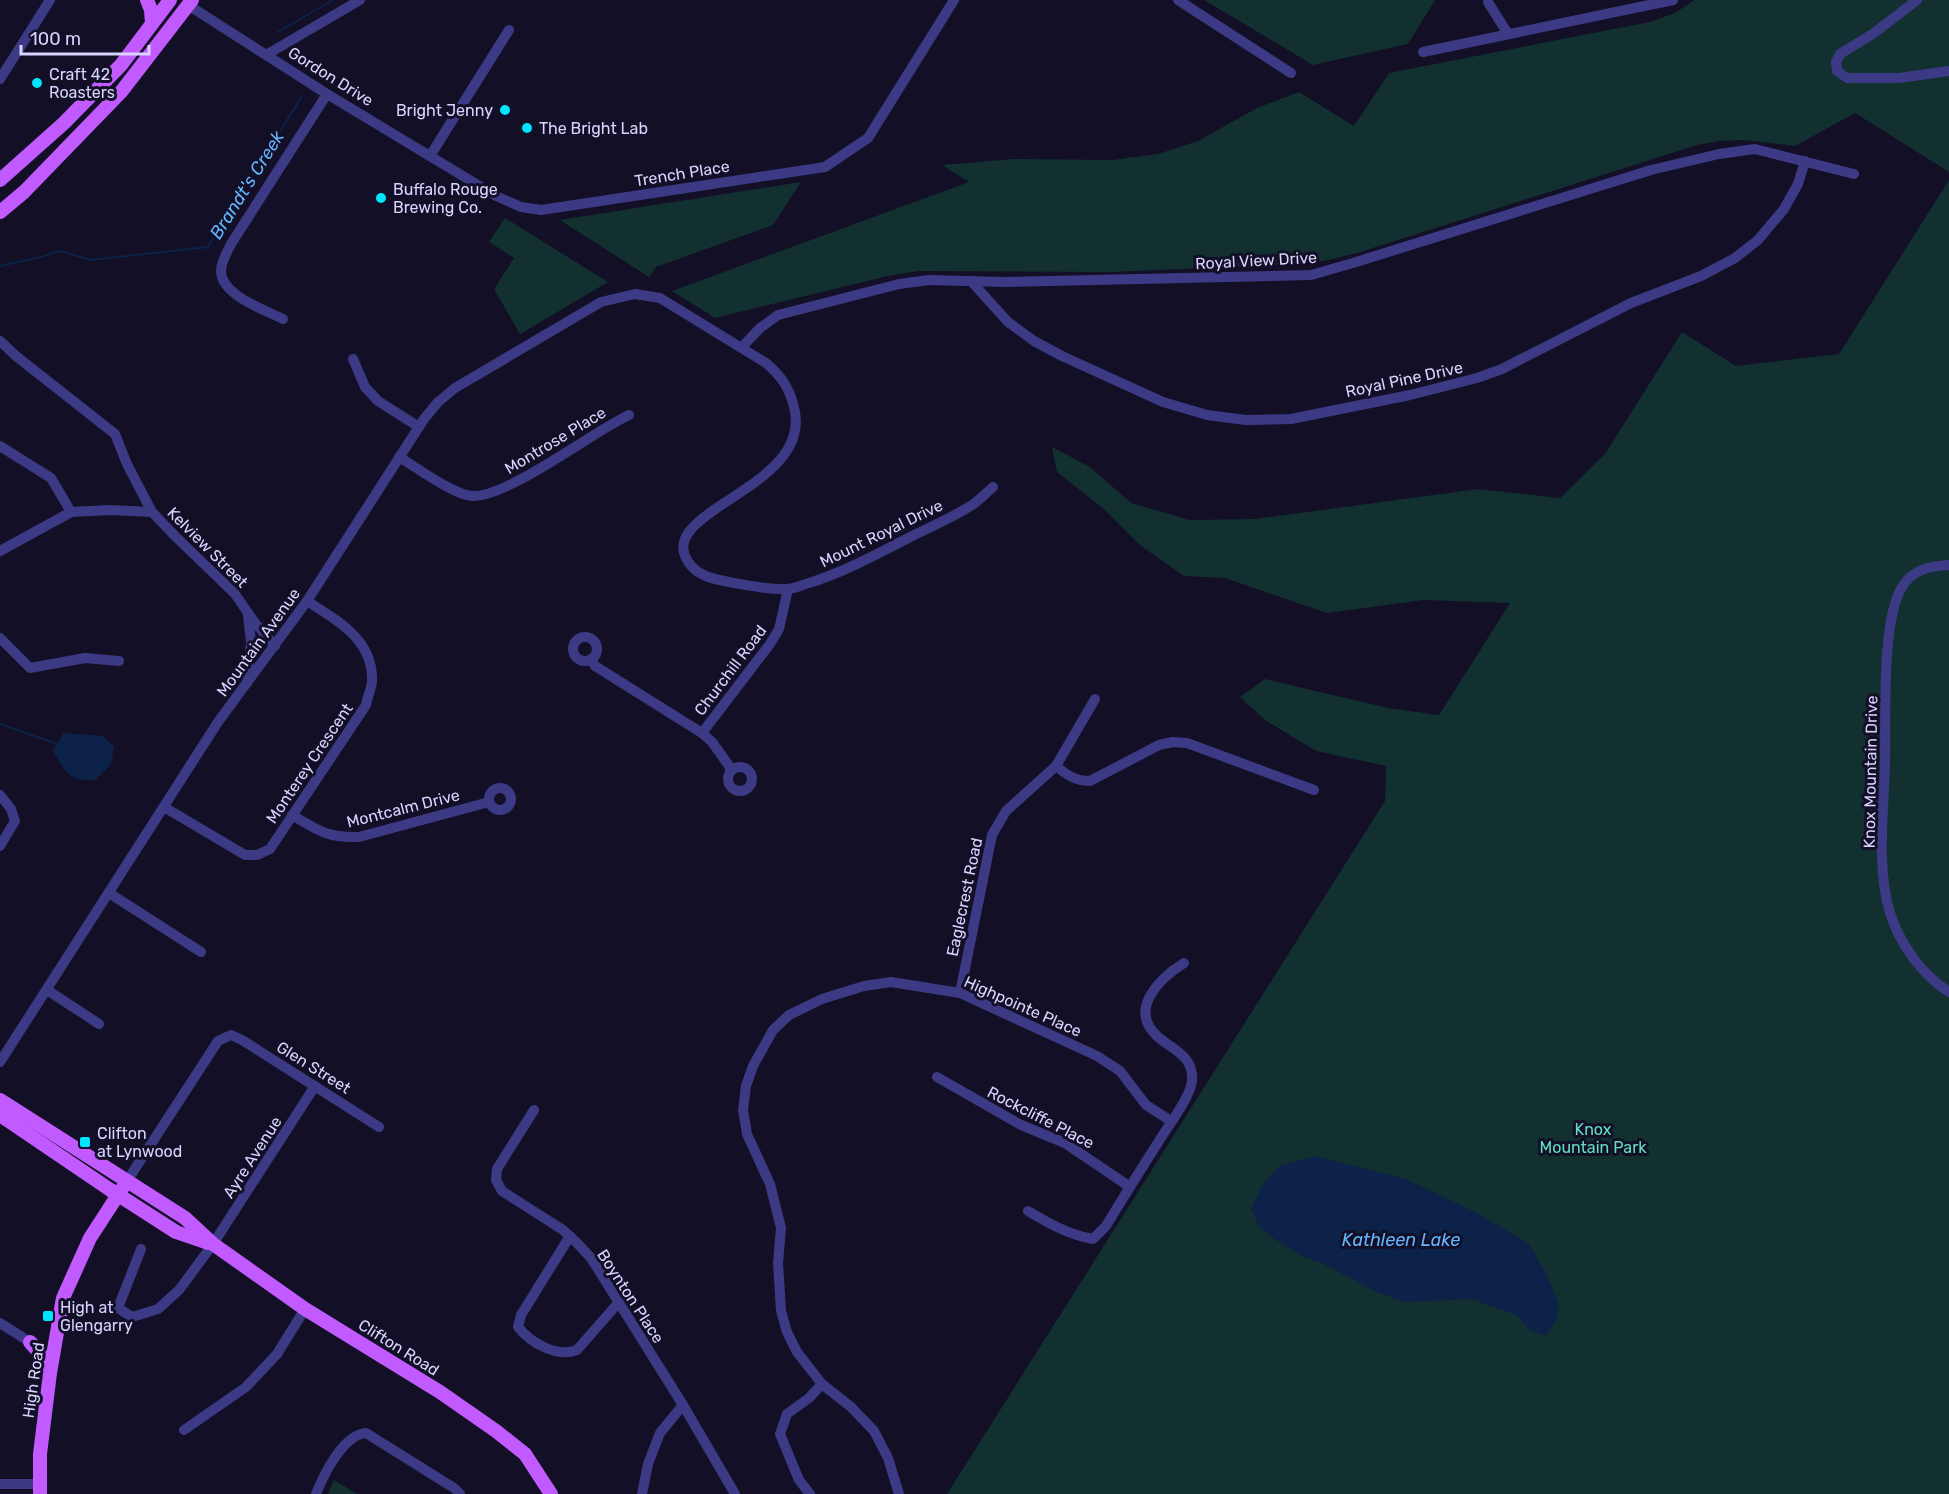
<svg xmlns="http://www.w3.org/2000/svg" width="1949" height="1494" font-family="Rubik,sans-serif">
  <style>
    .green { fill: #12302f }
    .water { fill: #0c2248 }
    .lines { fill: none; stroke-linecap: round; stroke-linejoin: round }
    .stream { stroke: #0c2248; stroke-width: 2 }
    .minor { stroke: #3d3a85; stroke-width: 10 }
    .major { stroke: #c25bff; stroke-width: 14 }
    .poi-dot { fill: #00e5ff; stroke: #130f26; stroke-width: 2 }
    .labels { text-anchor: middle; stroke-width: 6; stroke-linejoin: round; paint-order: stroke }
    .poi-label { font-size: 16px; fill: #d9d4ff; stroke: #130f26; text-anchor: start }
    .street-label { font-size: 16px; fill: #d9d4ff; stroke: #130f26 }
    .park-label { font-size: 16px; fill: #5fe0c0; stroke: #130f26 }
    .water-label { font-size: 18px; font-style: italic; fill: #62b6ff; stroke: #130f26 }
  </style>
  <rect width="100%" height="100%" fill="#130f26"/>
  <!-- green -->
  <g class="green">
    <path d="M1204 0H1435L1408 44 1313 65Z"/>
    <path d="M1694 0H1949V172L1855 113 1795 146 1744 140 1720 141 1697 145 1357 253 1329 260 1300 264 1112 272 918 271 888 276 715 318 672 291 969 182 942 165 1013 159 1113 160 1158 154 1198 141 1257 108 1299 92 1354 126 1389 73 1650 22 1675 13Z"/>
    <path d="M1949 180V1494H947L1385 801 1386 766 1316 751 1265 720 1240 697 1265 679 1388 708 1439 715 1510 603 1423 600 1327 613 1225 578 1184 576 1141 546 1104 509 1057 472 1052 447 1090 467 1131 503 1190 520 1255 519 1478 489 1560 498 1605 454 1682 332 1736 366 1839 354Z"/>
    <path d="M801 182 773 225 656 267 649 277 560 220Z"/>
    <path d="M505 218 608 282 520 334 494 289 514 258 489 242Z"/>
    <path d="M334 1480 357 1494H328Z"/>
  </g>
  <!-- water -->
  <g class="water">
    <path d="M63 733 103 736 114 747 111 764 96 780C69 781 67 774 53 752Z"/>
    <path d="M1315 1156 1406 1179 1481 1215 1529 1244 1546 1273 1559 1304 1556 1321 1546 1336 1530 1330 1516 1315 1472 1299 1403 1302 1377 1292 1323 1264 1302 1256 1276 1240 1260 1228 1251 1209 1263 1184 1279 1166Z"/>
  </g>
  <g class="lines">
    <!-- stream -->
    <g class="stream">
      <path d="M278 32 333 0"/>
      <path d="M0 266 41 257 60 251 90 260 208 247 302 96"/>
      <path d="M0 724 57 744"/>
    </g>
    <!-- minor -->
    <g class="minor">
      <path d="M1178 0 1291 73"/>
      <path d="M1917 0 1874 33 1840 54 1836 62 1837 71 1847 78H1899L1949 71"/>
      <path d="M1488 2 1508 34"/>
      <path d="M188 5 327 94 496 196 521 207 541 210 825 167 868 138 954 0"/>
      <path d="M1423 52 1673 0"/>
      <path d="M266 55 360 0"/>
      <path d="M0 79 50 0"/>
      <path d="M430 156 509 30"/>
      <path d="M971 281 1008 322 1034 341 1062 356 1163 402 1207 415 1246 420 1291 419 1410 395 1477 378 1502 369 1631 303 1701 276 1735 258 1758 240 1784 209 1798 184 1805 161"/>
      <path d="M283 319C265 310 221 295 221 271 221 262 227 252 231 244L327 94"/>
      <path d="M0 341 16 356 115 434 127 464 152 512 175 536 235 594 255 623 275 646"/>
      <path d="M742 347 760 328 778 315 899 284 929 280 1003 282 1311 275 1353 263 1651 170 1719 154 1755 149 1854 174"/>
      <path d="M353 359 365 387 378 401 419 427"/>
      <path d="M0 446 51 478 71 512"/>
      <path d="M399 457C416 467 454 495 472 496 507 498 592 432 629 415"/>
      <path d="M0 551 71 512 109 510 152 512"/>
      <path d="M1949 565C1930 566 1913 569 1902 587 1881 621 1886 720 1885 763 1884 810 1876 867 1890 913 1900 944 1921 974 1949 992"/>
      <circle cx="585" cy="649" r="12"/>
      <path d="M0 638 30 668 85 658 119 661"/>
      <path d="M591 659 595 666 702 733 712 742 732 770"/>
      <path d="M247 683 251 642 248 615"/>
      <path d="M702 733 770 644 779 629 788 589"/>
      <path d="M1056 766C1067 775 1075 781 1090 781L1159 745 1173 742 1187 743 1314 790"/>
      <circle cx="740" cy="779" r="12"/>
      <circle cx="500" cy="799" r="11"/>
      <path d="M0 795 11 809 15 821 0 846"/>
      <path d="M164 807 245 855H257L270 849 366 705C367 698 371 690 372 682 374 640 338 621 307 601"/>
      <path d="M292 815C318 831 328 838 359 837L489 802"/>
      <path d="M109 893 201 952"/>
      <path d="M47 990 99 1024"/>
      <path d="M960 993 992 835 1006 811 1056 766 1095 699"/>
      <path d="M0 1062 218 722 307 601 424 419 438 402 455 388 601 302 635 294 660 298 766 363C781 376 789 387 794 407 815 489 651 510 689 563 698 576 713 579 729 582 745 585 770 590 787 589 794 589 802 585 809 583 847 571 881 552 916 534 935 525 955 516 972 505 980 500 986 493 993 487"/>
      <path d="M937 1077 1021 1125 1065 1143 1130 1187"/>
      <path d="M534 1110 497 1169 496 1180 502 1191 563 1230 577 1243 591 1258 683 1405 735 1494"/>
      <path d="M127 1181 218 1041 231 1035 242 1040 379 1127"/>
      <path d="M1028 1211C1048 1223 1069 1235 1093 1239L1106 1226C1123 1198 1141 1169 1159 1141 1168 1126 1190 1098 1192 1081 1194 1055 1172 1050 1157 1036 1128 1009 1160 978 1184 963"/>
      <path d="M570 1236 521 1315 518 1327C531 1343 557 1358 577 1350L619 1302"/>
      <path d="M141 1249 118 1308 132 1317 158 1309 179 1290 213 1244 315 1086"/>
      <path d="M0 1323 30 1342"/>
      <path d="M184 1430 246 1387 277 1354 305 1309"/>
      <path d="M0 1484H40"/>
      <path d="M316 1494C324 1474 343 1435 366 1433L454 1488 460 1494"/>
      <path d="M642 1494 648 1464 660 1433 683 1405"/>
      <path d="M810 1494 799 1480 780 1434 787 1414 809 1398 822 1384"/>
      <path d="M899 1494 888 1458 874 1431 851 1407 822 1384 797 1352 787 1332 781 1311 778 1263 781 1228 770 1184 747 1134 743 1110 746 1086 753 1066 773 1030 789 1015 822 999 864 986 891 982 960 993 1097 1056 1120 1071 1146 1105 1171 1121"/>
    </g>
    <!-- major -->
    <g class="major">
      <path d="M147 0 151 10 152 23"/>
      <path d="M0 180 64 123 121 65 170 0"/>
      <path d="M0 212 24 192 121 92 192 0"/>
      <path d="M0 1100 185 1218 213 1244 305 1309 440 1392 496 1431 525 1454 551 1494"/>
      <path d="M0 1115 109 1189 176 1232 208 1243"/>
      <path d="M30 1342 45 1359 50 1372"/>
      <path d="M40 1494V1454L50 1373 63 1298 90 1238 127 1181"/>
    </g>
  </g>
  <!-- markers -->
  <g class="poi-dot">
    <circle cx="37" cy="83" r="6"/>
    <circle cx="505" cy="110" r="6"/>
    <circle cx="527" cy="128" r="6"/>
    <circle cx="381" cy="198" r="6"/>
    <rect x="79" y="1136" width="12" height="12" rx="3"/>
    <rect x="42" y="1310" width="12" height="12" rx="3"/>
  </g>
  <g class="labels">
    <!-- poi labels -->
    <g class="poi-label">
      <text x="49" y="80">Craft 42<tspan x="49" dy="18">Roasters</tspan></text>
      <text x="493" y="116" text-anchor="end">Bright Jenny</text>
      <text x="539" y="134">The Bright Lab</text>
      <text x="393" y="195">Buffalo Rouge<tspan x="393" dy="18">Brewing Co.</tspan></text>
      <text x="97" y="1139">Clifton<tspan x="97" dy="18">at Lynwood</tspan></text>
      <text x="60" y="1313">High at<tspan x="60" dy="18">Glengarry</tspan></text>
    </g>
    <!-- street labels -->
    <g class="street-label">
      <text transform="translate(331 76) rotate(32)" y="6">Gordon Drive</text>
      <text transform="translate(682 173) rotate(-9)" y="6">Trench Place</text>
      <text transform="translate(1256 260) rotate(-3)" y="6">Royal View Drive</text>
      <text transform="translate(1404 379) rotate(-12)" y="6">Royal Pine Drive</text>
      <text transform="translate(555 440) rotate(-31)" y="6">Montrose Place</text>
      <text transform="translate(881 533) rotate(-26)" y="6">Mount Royal Drive</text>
      <text transform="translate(208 547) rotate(45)" y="6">Kelview Street</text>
      <text transform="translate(258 642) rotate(-54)" y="6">Mountain Avenue</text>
      <text transform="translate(730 670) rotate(-53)" y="6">Churchill Road</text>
      <text transform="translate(309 763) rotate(-56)" y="6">Monterey Crescent</text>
      <text transform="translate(1870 772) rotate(-89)" y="6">Knox Mountain Drive</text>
      <text transform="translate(403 808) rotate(-14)" y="6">Montcalm Drive</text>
      <text transform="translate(964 897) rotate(-78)" y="6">Eaglecrest Road</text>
      <text transform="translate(1023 1006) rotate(24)" y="6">Highpointe Place</text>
      <text transform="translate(314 1067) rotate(32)" y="6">Glen Street</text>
      <text transform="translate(1041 1117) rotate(27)" y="6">Rockcliffe Place</text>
      <text transform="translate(252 1157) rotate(-57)" y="6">Ayre Avenue</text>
      <text transform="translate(631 1296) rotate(57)" y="6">Boynton Place</text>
      <text transform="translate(399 1347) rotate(32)" y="6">Clifton Road</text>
      <text transform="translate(33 1380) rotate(-82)" y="6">High Road</text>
    </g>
    <!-- park labels -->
    <g class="park-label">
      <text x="1593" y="1135">Knox<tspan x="1593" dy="18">Mountain Park</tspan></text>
    </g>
    <!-- water labels -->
    <g class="water-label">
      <text transform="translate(247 185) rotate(-58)" y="6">Brandt's Creek</text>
      <text x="1401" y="1246">Kathleen Lake</text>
    </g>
  </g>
  <!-- scale -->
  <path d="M21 45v9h128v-9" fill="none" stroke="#d9d4ff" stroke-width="3"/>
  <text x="30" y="45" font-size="18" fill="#d9d4ff" stroke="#130f26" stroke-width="4.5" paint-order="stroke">100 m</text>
</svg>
